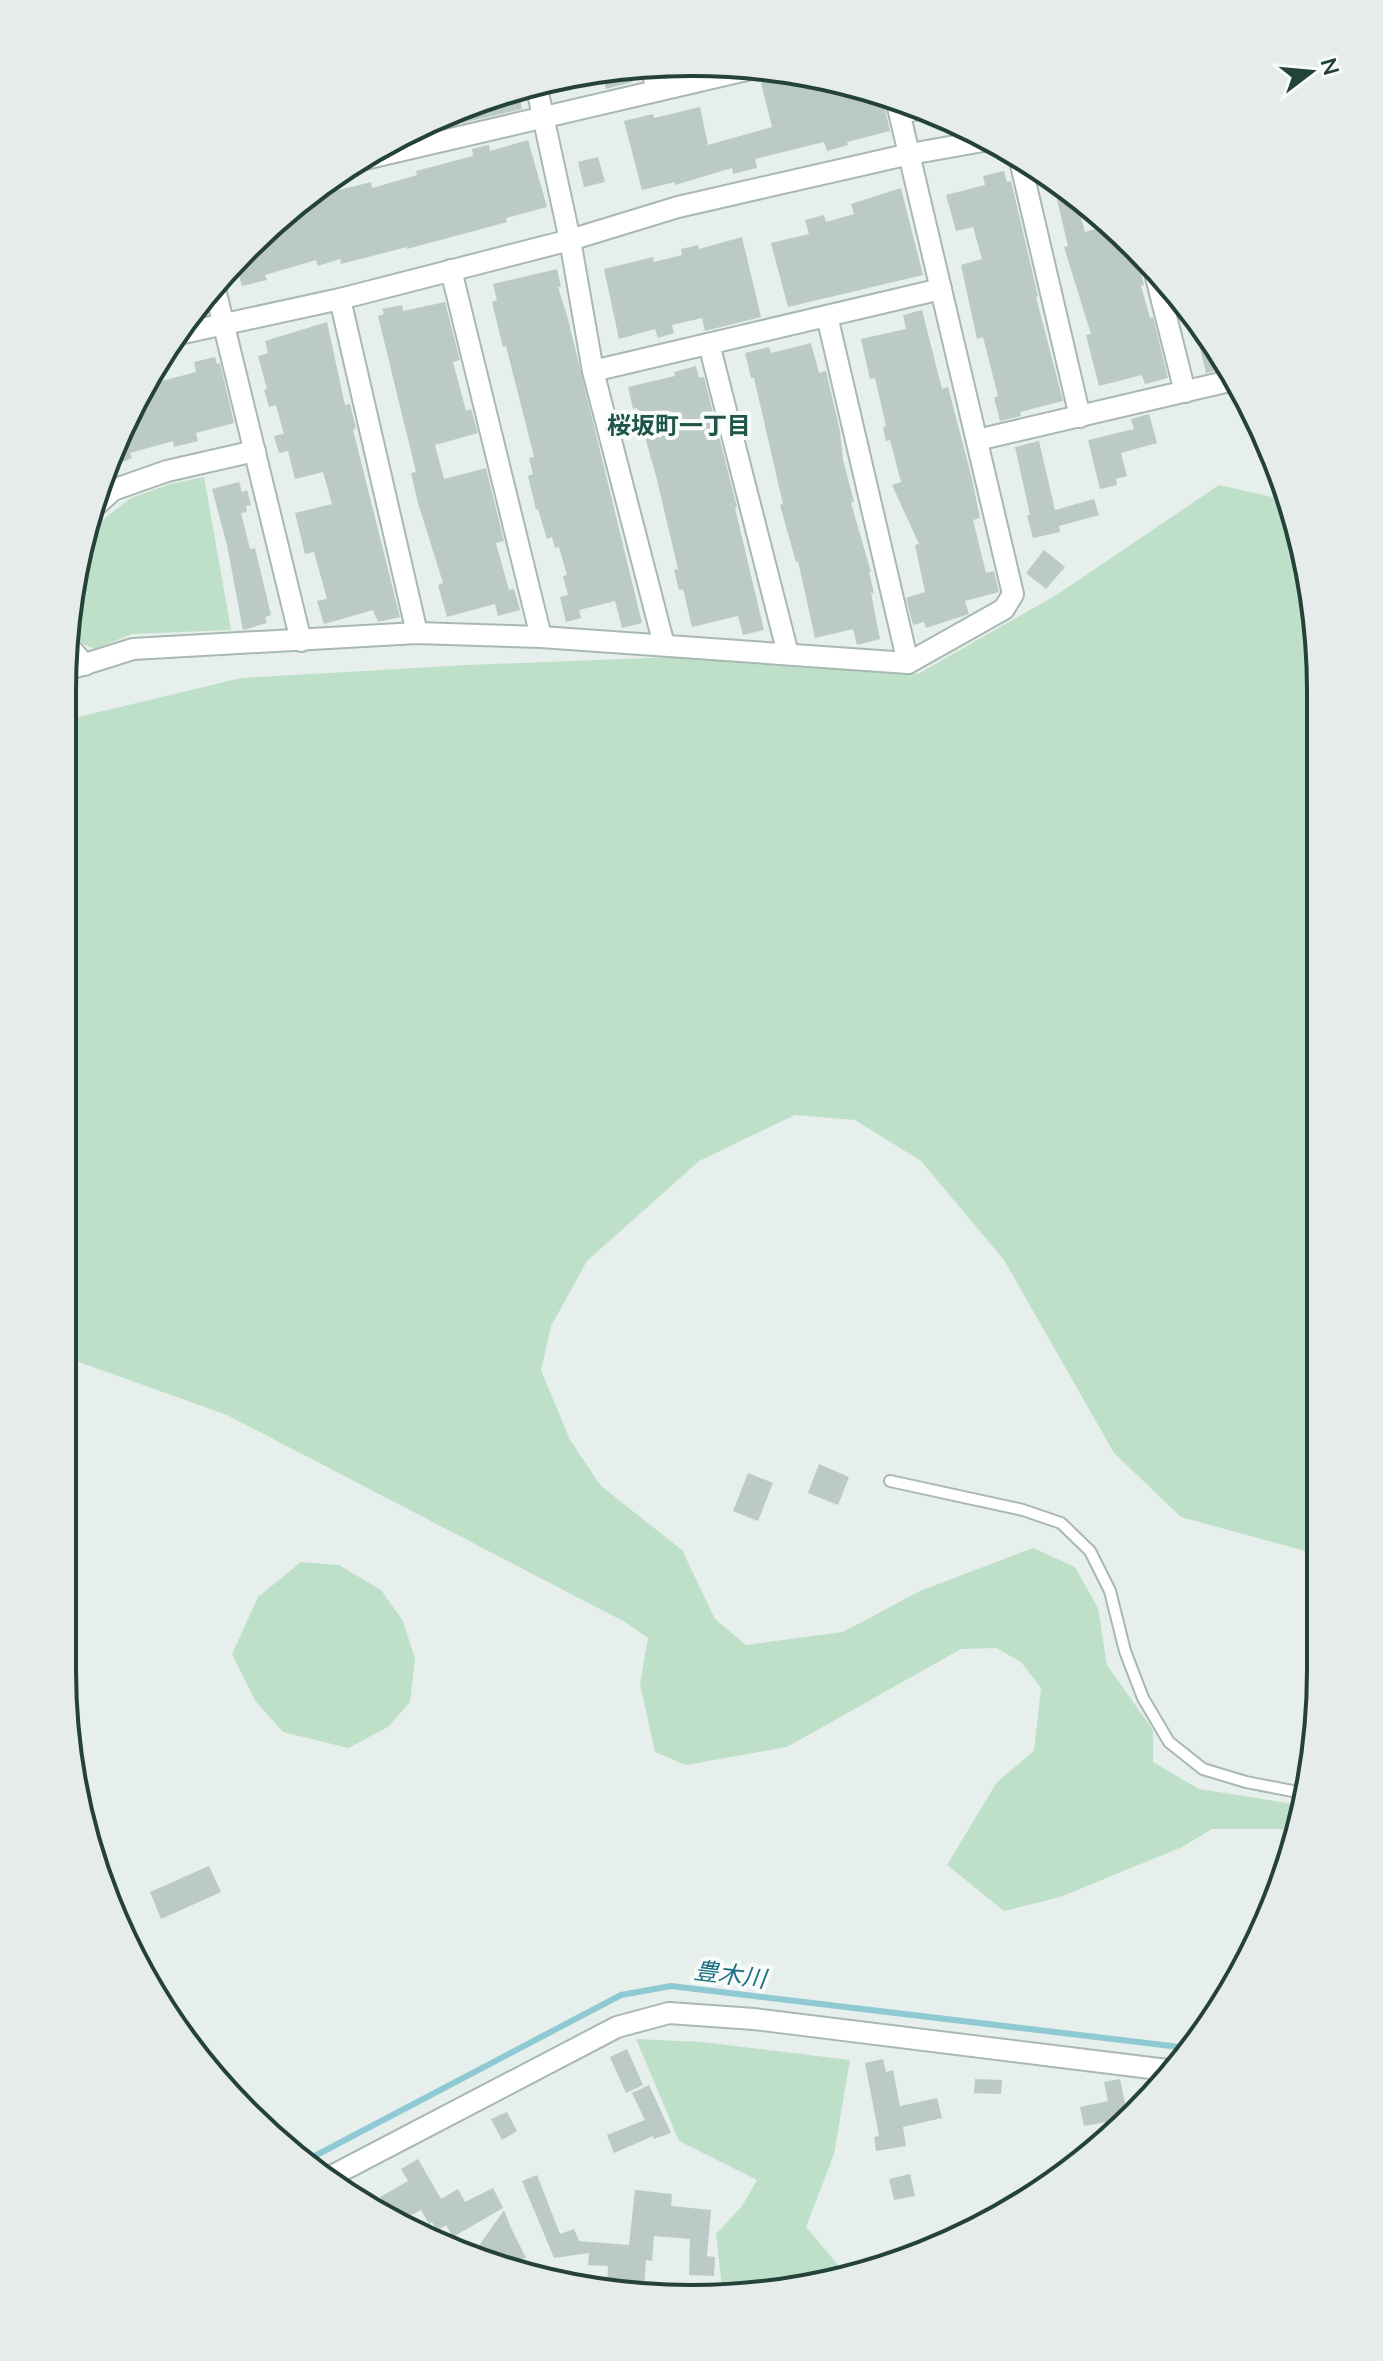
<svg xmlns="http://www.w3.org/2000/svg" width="1383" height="2361" font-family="'Nunito Sans','Noto Sans JP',sans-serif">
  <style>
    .green { fill: #bfe0c8 }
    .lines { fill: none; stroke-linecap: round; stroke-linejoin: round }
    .stream { stroke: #8ec9d4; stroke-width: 6 }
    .building { fill: #bbcac4 }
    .service-casing { stroke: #a8b8b2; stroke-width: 14 }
    .minor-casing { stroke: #a8b8b2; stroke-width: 24 }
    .service { stroke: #fff; stroke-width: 10 }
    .minor { stroke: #fff; stroke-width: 20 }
    .labels { text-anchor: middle; stroke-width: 8; stroke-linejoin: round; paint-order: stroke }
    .neighbourhood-label { font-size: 24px; font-weight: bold; fill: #1f5548; stroke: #f7fbf9 }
    .water-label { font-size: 24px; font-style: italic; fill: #1c6f80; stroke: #f7fbf9 }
    .rim { fill: none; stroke: #24423a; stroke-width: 4 }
  </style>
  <rect width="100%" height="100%" fill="#e6efeb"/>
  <!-- green -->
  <g class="green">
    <path d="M204 477 231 630 132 634 95 649 83 644 68 627 87 532 131 498 170 484Z"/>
    <path d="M1219 485 1290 501 1320 650V1555L1181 1517 1114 1453 1004 1260 921 1161 855 1120 795 1115 699 1161 587 1261 551 1326 541 1370 570 1440 601 1486 682 1550 715 1619 746 1645 843 1632 920 1591 1033 1548 1075 1567 1098 1608 1107 1665 1153 1730V1762L1199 1789 1301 1805 1296 1829H1212L1182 1847 1060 1897 1004 1911 947 1865 997 1782 1034 1751 1041 1688 1021 1662 996 1648 961 1649 787 1747 686 1765 655 1752 640 1684 648 1638 625 1622 227 1415 62 1356 63 724 74 718 241 678 468 665 700 656 918 674 1058 594Z"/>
    <path d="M301 1562 339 1565 381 1590 403 1621 415 1659 410 1702 388 1727 348 1748 283 1732 256 1702 232 1654 258 1597Z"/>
    <path d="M636 2039 702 2042 850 2060 834 2154 806 2227 844 2272 732 2298 723 2297 716 2234 742 2206 757 2180 679 2141Z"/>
  </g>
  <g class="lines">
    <!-- stream -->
    <path class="stream" d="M307 2160 621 1995 671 1986 1188 2048"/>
  </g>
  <!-- building -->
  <g class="building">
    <path d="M629 68 633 82 606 89 604 81 562 92 558 77Z"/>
    <path d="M817 75 876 93 880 106 884 105 890 131 847 142 848 145 827 151 824 142 755 159 757 168 733 174 732 168 675 185V182L642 190 624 121 653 114 654 118 700 107 708 145 772 127 761 83 784 78 786 83Z"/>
    <path d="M518 90 522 109 462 123 458 108Z"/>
    <path d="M528 140 547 207 506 218 507 222 407 249V247L341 264 340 259 318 266 316 260 265 275 267 280 242 286 235 260 246 247 311 193 330 188 331 192 371 182 372 188 417 175 416 171 473 156 472 149 489 145 490 151Z"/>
    <path d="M598 157 605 182 584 187 578 162Z"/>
    <path d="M1004 171 1007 182 1011 181 1038 296 1036 297 1063 401 1020 412 1021 416 1000 421 994 398 998 396 983 337 977 339 961 265 982 259 973 227 956 231 946 195 985 185 983 176Z"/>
    <path d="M901 188 923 275 788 307 771 243 809 234 805 220 824 215 826 222 854 214 851 204Z"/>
    <path d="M1069 191 1075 196 1085 232 1110 225 1134 245 1144 285 1141 286 1150 318 1153 317 1168 378 1145 384 1142 375 1099 386 1086 335 1091 334 1064 247 1068 246 1056 195Z"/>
    <path d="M742 237 761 317 705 331 702 318 672 325 674 333 658 338 655 329 619 339 604 269 653 257 654 262 682 255 681 249 698 245 699 249Z"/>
    <path d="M557 269 561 287H558L568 319 642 623 622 628 615 601 579 610 581 618 566 622 560 597 568 595 563 576 567 575 559 547 555 548 552 537 547 539 538 509 536 510 528 476 533 474 529 458 534 457 506 346 503 347 492 302 497 300 493 284Z"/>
    <path d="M445 302 460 360 453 362 466 411 471 409 478 433 435 445 444 479 486 468 504 541 496 543 509 590 514 589 520 610 498 616 495 604 447 617 438 585 443 583 418 503 411 473 416 472 378 316 384 314 382 309 402 305 403 311Z"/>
    <path d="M922 310 942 389 948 387 972 479 980 518 973 520 986 573 994 571 999 592 965 601 969 614 926 628 924 622 913 625 906 598 925 592 915 545 919 544 892 485 901 482 890 440 886 441 883 427 886 426 875 378 870 379 861 339 906 329 903 315Z"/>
    <path d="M1193 320 1217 351 1230 367 1206 373Z"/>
    <path d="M327 322 345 405 350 404 356 428 353 430 400 617 378 622 373 610 324 624 317 601 327 599 314 552 305 554 295 513 332 504 323 472 295 479 288 451 279 453 274 436 284 434 276 405 269 407 264 390 267 389 258 356 268 353 265 341Z"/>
    <path d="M811 343 819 373 826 371 840 431 843 460 854 502 851 503 871 572H869L874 593H871L880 639 857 645 853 629 815 638 798 561 796 562 780 505 783 504 754 378H751L745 353 769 347 771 353Z"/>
    <path d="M215 357 217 364 220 363 234 423 196 433 198 441 174 447 173 441 130 453 132 458 105 469 147 385 196 372 194 362Z"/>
    <path d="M696 366 699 378 704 377 737 507 735 508 764 630 743 635 738 616 692 627 683 589 679 590 674 570 678 569 657 480 637 408 633 409 628 387 675 376 674 372Z"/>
    <path d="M1149 414 1157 443 1121 453 1127 476 1116 479 1117 485 1100 489 1088 440 1134 429 1131 419Z"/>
    <path d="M1039 441 1055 510 1094 499 1099 515 1059 526 1060 532 1033 538 1027 515H1030L1015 447Z"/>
    <path d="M239 482 242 492 247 490 251 505 246 506 247 512 241 513 250 549 255 548 271 615 265 617 267 623 243 630 227 545 212 489Z"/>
    <path d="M1044 550 1065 567 1046 589 1026 573Z"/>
    <path d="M819 1464 849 1477 838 1505 808 1493Z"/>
    <path d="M748 1473 773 1483 758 1521 733 1511Z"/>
    <path d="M209 1866 221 1892 161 1919 150 1892Z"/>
    <path d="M627 2049 643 2085 626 2093 610 2057Z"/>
    <path d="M883 2059 886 2072 893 2070 900 2106 937 2098 942 2118 903 2127 906 2146 876 2151 874 2137 879 2136 865 2063Z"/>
    <path d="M975 2079 1002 2080 1001 2094 974 2093Z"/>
    <path d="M1120 2079 1127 2113 1113 2128 1112 2121 1084 2126 1080 2107 1108 2101 1104 2082Z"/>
    <path d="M649 2085 671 2133 654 2139 653 2136 614 2153 607 2135 645 2120 632 2093Z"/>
    <path d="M507 2112 517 2131 502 2140 491 2119Z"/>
    <path d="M418 2159 441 2199 458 2189 465 2202 493 2188 503 2208 453 2237 446 2225 437 2231 432 2222 429 2224 421 2210 402 2220 389 2214 380 2197 408 2181 401 2169Z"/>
    <path d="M910 2174 915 2196 894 2200 889 2179Z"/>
    <path d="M537 2175 560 2234 574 2229 579 2241 629 2245 635 2190 672 2194 671 2206 711 2210 707 2256 715 2257 714 2276 689 2275 690 2239 654 2236 652 2261 646 2260 644 2288 607 2285 608 2266 588 2265 589 2253 554 2258 522 2181Z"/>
    <path d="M504 2210 511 2228 526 2258 494 2262 474 2253Z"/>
  </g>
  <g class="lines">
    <defs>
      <g id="service">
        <path d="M901 118 934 111"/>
        <path d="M890 1481 1023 1510 1061 1523 1090 1551 1110 1591 1125 1651 1143 1698 1169 1742 1203 1769 1246 1782 1303 1793"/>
      </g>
      <g id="minor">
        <path d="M651 66 657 91"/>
        <path d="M536 84 570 240 593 371 664 645"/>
        <path d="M1019 156 1080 417"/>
        <path d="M352 162 755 68"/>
        <path d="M1154 269 1185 392"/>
        <path d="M451 270 541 637"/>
        <path d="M214 285 301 641"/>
        <path d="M340 299 417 633"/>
        <path d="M827 316 908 663"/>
        <path d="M174 335 340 299 570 240 678 207 910 154 989 140"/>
        <path d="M709 344 788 654"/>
        <path d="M593 371 941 289"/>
        <path d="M977 440 1238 379"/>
        <path d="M92 509 113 490 167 471 255 451"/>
        <path d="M65 642 85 665"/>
        <path d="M63 671 133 649 417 633 541 637 908 663 1004 609 1013 594 896 99"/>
        <path d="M326 2179 617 2027 669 2013 754 2019 1167 2070"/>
      </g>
    </defs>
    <!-- service casing -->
    <use href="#service" class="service-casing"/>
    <!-- minor casing -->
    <use href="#minor" class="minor-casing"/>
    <!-- service -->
    <use href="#service" class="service"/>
    <!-- minor -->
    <use href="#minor" class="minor"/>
  </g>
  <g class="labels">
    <!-- neighbourhood labels -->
    <g class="neighbourhood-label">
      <text x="679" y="434">桜坂町一丁目</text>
    </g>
    <!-- water labels -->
    <g class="water-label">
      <text transform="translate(730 1975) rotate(7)" y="8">豊木川</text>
    </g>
  </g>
  <!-- crop -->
  <path d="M0 0H1383V2361H0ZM691 76H692A615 615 0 0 1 1307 691V1670A615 615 0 0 1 692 2285H691A615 615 0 0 1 76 1670V691A615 615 0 0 1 691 76Z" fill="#e6ecea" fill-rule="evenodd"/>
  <path class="rim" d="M691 76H692A615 615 0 0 1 1307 691V1670A615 615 0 0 1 692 2285H691A615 615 0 0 1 76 1670V691A615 615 0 0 1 691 76Z"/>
  <!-- north arrow -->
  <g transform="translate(1311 72) rotate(74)" stroke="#f7fbf9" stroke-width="6" paint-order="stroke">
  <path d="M0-6L14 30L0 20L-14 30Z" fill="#24423a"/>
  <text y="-12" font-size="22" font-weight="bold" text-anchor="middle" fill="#24423a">N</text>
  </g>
</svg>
